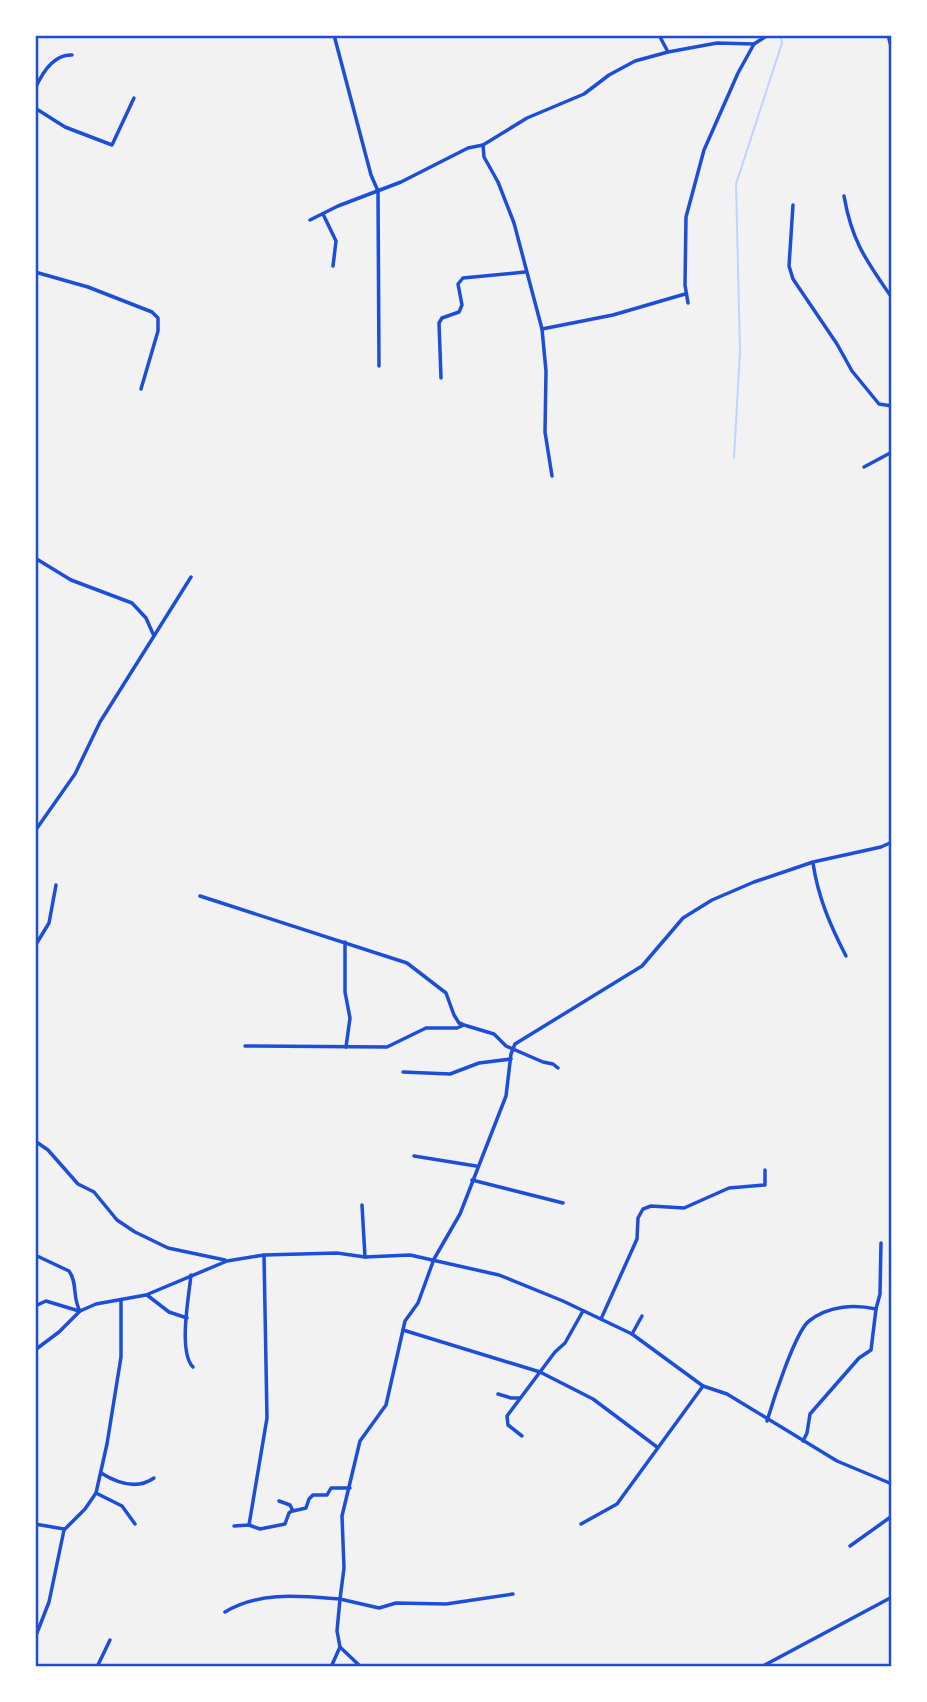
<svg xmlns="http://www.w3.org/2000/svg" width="927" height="1702" font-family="'Source Sans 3',sans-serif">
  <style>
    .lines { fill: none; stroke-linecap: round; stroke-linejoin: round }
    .stream { stroke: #bfd3fe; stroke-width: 2 }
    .minor { stroke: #1d4ed8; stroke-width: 3.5 }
    .neatline { fill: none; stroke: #1d4ed8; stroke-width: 2.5 }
  </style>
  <rect width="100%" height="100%" fill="#f2f2f2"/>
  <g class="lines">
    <!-- stream -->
    <path class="stream" d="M734 458 740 351 736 184 782 43 781 35"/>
    <!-- minor -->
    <g class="minor">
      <path d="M334 35 371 175 378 191 379 366"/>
      <path d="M659 35 668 52"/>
      <path d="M888 35 892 50"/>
      <path d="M35 89C42 73 53 54 72 55"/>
      <path d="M35 108 65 127 112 145 134 98"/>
      <path d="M483 145 484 157 498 182 514 223 542 329 546 371 545 432 552 476"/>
      <path d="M844 196C852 242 866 260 892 298"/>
      <path d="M793 205 789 266 793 279 837 344 852 371 879 404 892 406"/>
      <path d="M323 214 336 241 333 266"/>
      <path d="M310 220 338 206 401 182 468 148 483 145 527 118 584 94 609 75 635 61 668 52 717 43 754 44"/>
      <path d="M35 272 88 287 152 312 158 318V331L141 389"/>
      <path d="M688 303 685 285 686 217 704 150 738 73 754 44 768 35"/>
      <path d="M542 329 613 315 685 294"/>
      <path d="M441 378 439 323 442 318 459 312 462 305 458 284 463 278 525 272"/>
      <path d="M864 467 892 452"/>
      <path d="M35 558 71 580 132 603 146 618 154 636"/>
      <path d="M35 831 75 774 100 722 191 577"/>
      <path d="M813 863C818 897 830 925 846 956"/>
      <path d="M200 896 407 963 446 993 454 1015 459 1023 462 1024"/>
      <path d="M345 942V992L350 1018 346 1047"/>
      <path d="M35 946 49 923 56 885"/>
      <path d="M245 1046 387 1047 426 1028H457L464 1025 494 1034 506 1046 543 1062 553 1064 558 1068"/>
      <path d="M403 1072 450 1074 479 1063 511 1059"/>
      <path d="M35 1141 48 1150 78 1184 94 1192 117 1220 135 1232 168 1248 225 1260"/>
      <path d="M414 1156 476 1166"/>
      <path d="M472 1180 563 1203"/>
      <path d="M362 1205 365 1257"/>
      <path d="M35 1255 69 1271C78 1283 72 1298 80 1311"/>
      <path d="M191 1275C189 1296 178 1352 193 1367"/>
      <path d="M147 1295 169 1312 187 1318"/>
      <path d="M35 1306 46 1301 79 1311"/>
      <path d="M601 1319 637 1239 638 1218 643 1209 651 1206 684 1208 729 1188 765 1185V1170"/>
      <path d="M403 1330 540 1372 593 1399 657 1447"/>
      <path d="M632 1334 642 1316"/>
      <path d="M35 1350 59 1332 80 1311 96 1304 146 1295 227 1261 264 1255 337 1253 365 1257 410 1255 499 1275 563 1301 632 1334 703 1386 727 1394 837 1461 892 1484"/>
      <path d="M498 1394 511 1398H519"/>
      <path d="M767 1421C773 1401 795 1332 809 1321 828 1306 854 1304 876 1309L880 1294 881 1243"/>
      <path d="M522 1436 508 1425 507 1416 555 1352 565 1343 583 1311"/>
      <path d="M803 1441 807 1433 810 1414 859 1358 871 1350 876 1309"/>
      <path d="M101 1473C117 1483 137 1490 154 1478"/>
      <path d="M96 1493 122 1506 135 1524"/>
      <path d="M279 1501 290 1505 293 1511 306 1508 309 1499 313 1495H327L331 1488H350"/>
      <path d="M35 1524 64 1529"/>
      <path d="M581 1524 617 1504 703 1386"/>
      <path d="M249 1525 267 1418 264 1255"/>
      <path d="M234 1526 249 1525 260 1529 285 1524 289 1513 293 1510"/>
      <path d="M850 1546 892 1516"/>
      <path d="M513 1594 446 1604 396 1603 379 1608 340 1599 344 1568 342 1516 360 1441 386 1405 405 1321 418 1303 434 1259 460 1214 506 1096 511 1054 515 1044 642 966 683 918 712 900 754 882 813 862 881 847 892 842"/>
      <path d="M225 1612C259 1591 301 1596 340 1599L337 1631 340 1647 361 1667"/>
      <path d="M35 1638 49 1602 64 1530 85 1509 96 1493 107 1444 121 1357V1301"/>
      <path d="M97 1667 110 1640"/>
      <path d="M331 1667 340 1647"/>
      <path d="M761 1667 892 1597"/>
    </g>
  </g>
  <!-- border -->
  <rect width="927" height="1702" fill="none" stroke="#ffffff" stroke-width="74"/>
  <rect x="37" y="37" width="853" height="1628" class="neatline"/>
</svg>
